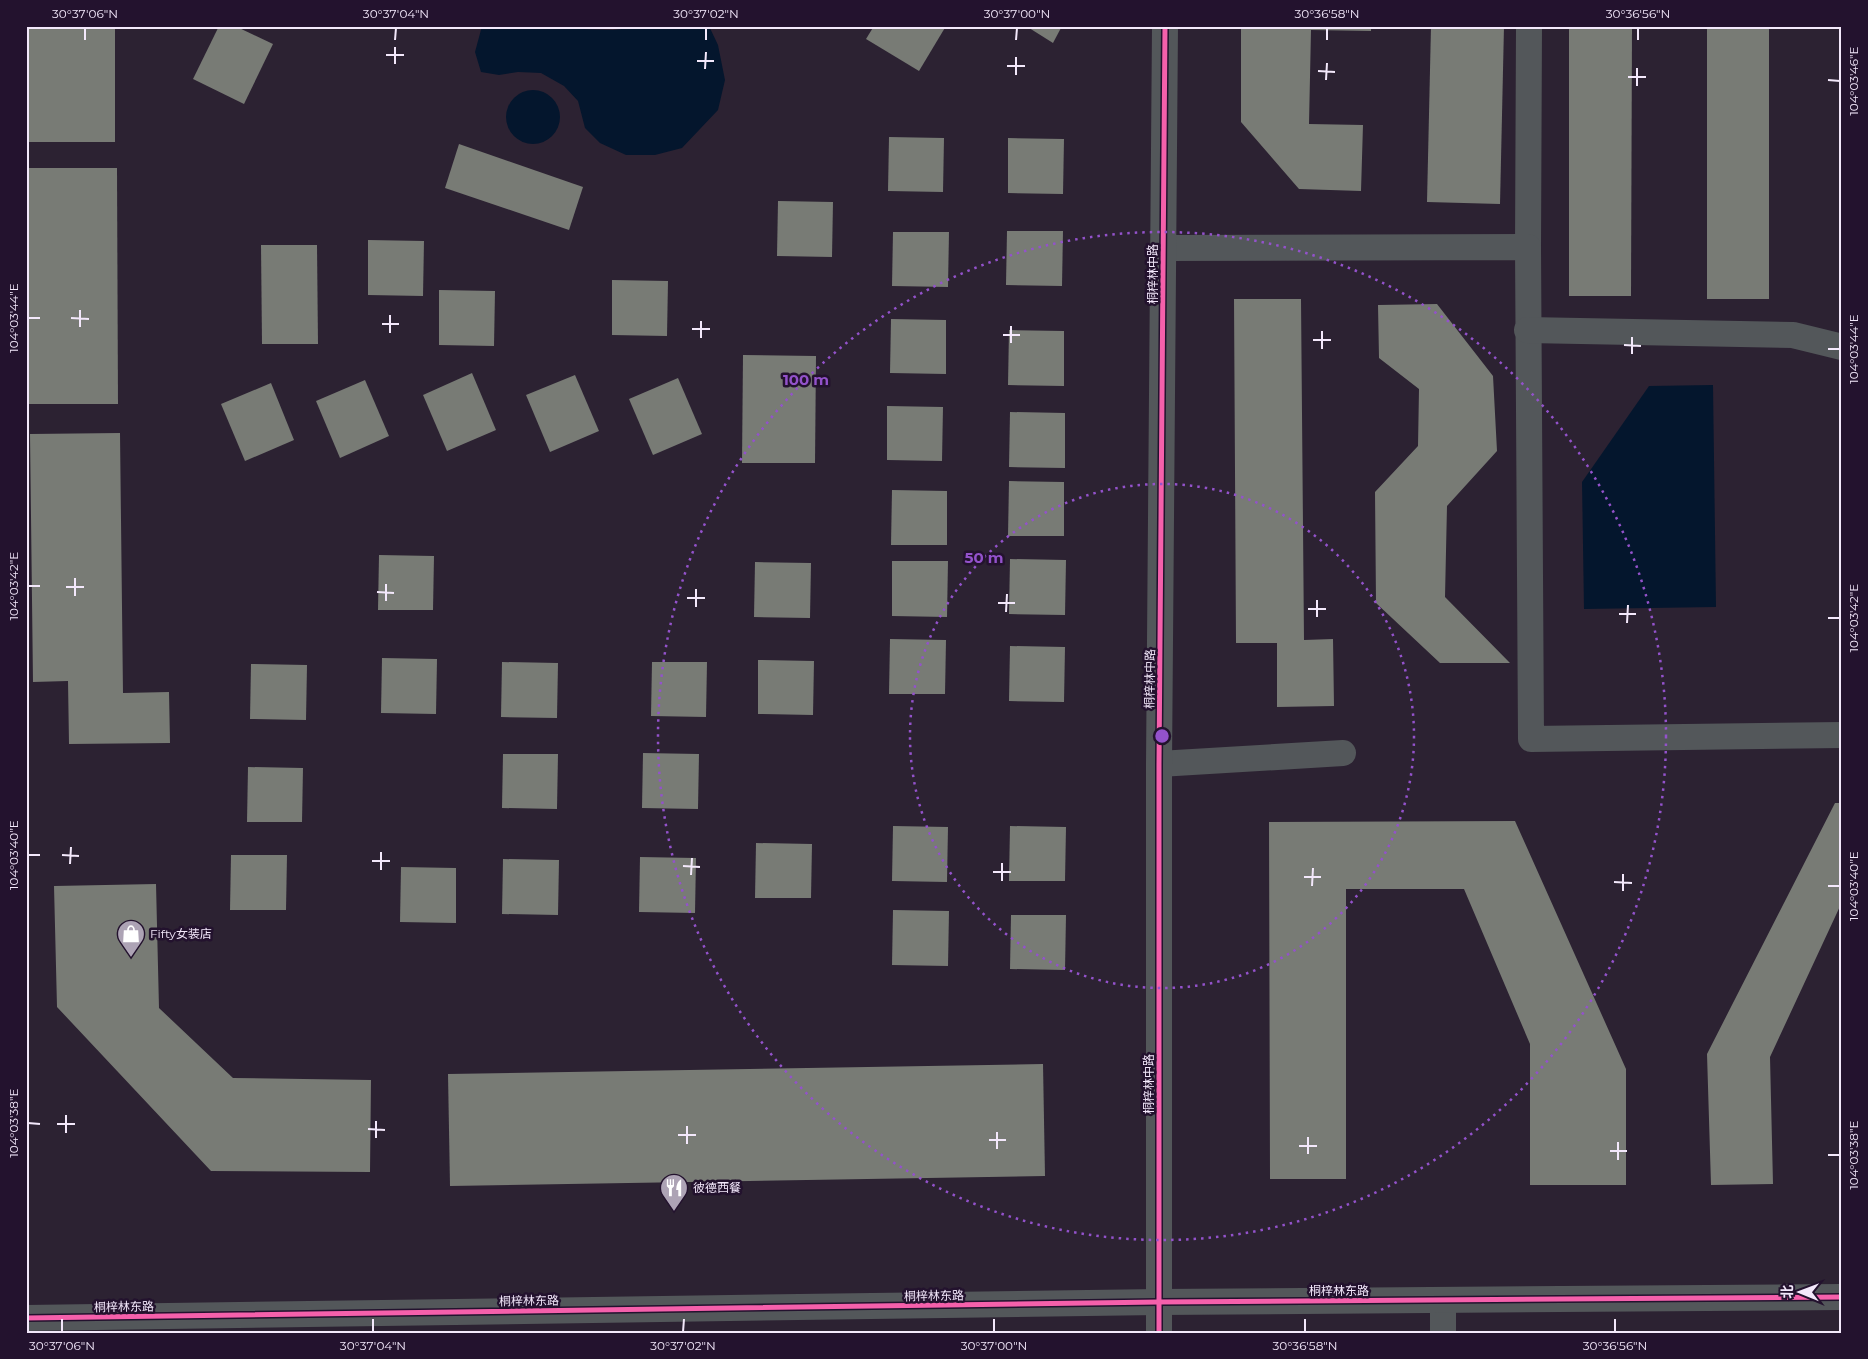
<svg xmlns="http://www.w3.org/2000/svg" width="1868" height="1359" font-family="Montserrat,'Noto Sans SC',sans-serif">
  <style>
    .water { fill: #04162d }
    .building { fill: #787b75 }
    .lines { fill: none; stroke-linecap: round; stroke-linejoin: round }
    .street { stroke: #53575a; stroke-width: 26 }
    .cycleway-casing { stroke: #23122e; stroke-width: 8 }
    .cycleway { stroke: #f560ab; stroke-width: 5 }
    .ticks { fill: none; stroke: #f3e8fb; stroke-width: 2 }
    .ring { fill: none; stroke: #9352cb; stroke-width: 2.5; stroke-dasharray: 2.5 5 }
    .labels { text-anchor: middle; stroke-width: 5; stroke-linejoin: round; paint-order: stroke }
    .street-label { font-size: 12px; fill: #f3e8fb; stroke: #23122e }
    .poi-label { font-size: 12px; fill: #f3e8fb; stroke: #23122e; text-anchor: start }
    .centre { fill: #9352cb; stroke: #23122e; stroke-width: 2.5 }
    .ring-label { font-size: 15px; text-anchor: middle; font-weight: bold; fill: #9352cb; stroke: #23122e; stroke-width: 5; stroke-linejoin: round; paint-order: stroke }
    .neatline { fill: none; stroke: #f3e8fb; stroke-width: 2 }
    .ticks-label { font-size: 12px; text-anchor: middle; fill: #f3e8fb }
  </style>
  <rect width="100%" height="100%" fill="#2c2232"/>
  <!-- water -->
  <g class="water">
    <path d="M482 26H581L583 29 613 30 647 26H709L718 45 725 80 718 110 682 148 655 155H626L600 143 585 128 578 101 564 86 541 73 518 72 499 75 481 72 475 52Z"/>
    <circle cx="533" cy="117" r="27"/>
    <path d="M1713 385 1716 607 1584 609 1582 482 1649 386Z"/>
  </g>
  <!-- building -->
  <g class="building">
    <path d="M26 26H115V142H27Z"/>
    <path d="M219 26H235L273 44 244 104 193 79Z"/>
    <path d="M874 26H946L919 71 866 39Z"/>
    <path d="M1026 26H1062L1053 43Z"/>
    <path d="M1241 26H1371V31L1311 30 1309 124 1363 125 1361 191 1299 189 1241 122Z"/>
    <path d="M1431 26H1504L1500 204 1427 202Z"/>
    <path d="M1569 26H1632L1631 296H1569Z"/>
    <rect x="1707" y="26" width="62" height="273"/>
    <path d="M889 137 944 138 943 192 888 191Z"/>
    <path d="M1008 138 1064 139 1063 194 1008 193Z"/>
    <path d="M459 144 583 187 569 230 445 188Z"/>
    <path d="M28 168H117L118 404H29Z"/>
    <path d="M778 201 833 202 832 257 777 256Z"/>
    <path d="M1007 231H1063L1062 286 1006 285Z"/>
    <path d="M893 232H949L948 287 892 286Z"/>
    <path d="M368 240 424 241 423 296 368 295Z"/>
    <path d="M261 245H317L318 344H262Z"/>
    <path d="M612 280 668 281 667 336 612 335Z"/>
    <path d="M439 290 495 291 494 346 439 345Z"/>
    <path d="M1234 299H1301L1304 640 1333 639 1334 706 1277 707V643H1236Z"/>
    <path d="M1437 304 1493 376 1497 451 1447 506 1445 597 1510 663H1440L1376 603 1375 492 1418 446 1419 389 1379 358 1378 305Z"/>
    <path d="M891 319 946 320V374L890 373Z"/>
    <path d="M1009 330 1064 331V386L1008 385Z"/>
    <path d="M743 355 816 356 815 463H742Z"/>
    <path d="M472 373 496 430 447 451 423 395Z"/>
    <path d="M575 375 599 431 550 452 526 395Z"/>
    <path d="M678 378 702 434 653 455 629 399Z"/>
    <path d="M365 380 389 436 340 458 316 401Z"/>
    <path d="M271 383 294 440 245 461 221 404Z"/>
    <path d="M887 406 943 407 942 461 887 460Z"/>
    <path d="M1010 412 1065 413V468L1009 467Z"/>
    <path d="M120 433 123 693 169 692 170 743 69 744 68 681 33 682 30 434Z"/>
    <path d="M1009 481 1064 482V536H1008Z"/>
    <path d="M892 490 947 491V545H891Z"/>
    <path d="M379 555 434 556 433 610H378Z"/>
    <path d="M1010 559 1066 560 1065 615 1009 614Z"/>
    <path d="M892 561H948L947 617 892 616Z"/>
    <path d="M755 562 811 563 810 618 754 617Z"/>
    <path d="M890 639 946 640 945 694H889Z"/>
    <path d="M1010 646 1065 647 1064 702 1009 701Z"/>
    <path d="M382 658 437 659 436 714 381 713Z"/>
    <path d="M758 660 814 661 813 715 758 714Z"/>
    <path d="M502 662 558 663 557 718 501 717Z"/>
    <path d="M652 662H707L706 717 651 716Z"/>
    <path d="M251 664 307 665 306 720 250 719Z"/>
    <path d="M643 753 699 754 698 809 642 808Z"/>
    <path d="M503 754H558L557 809 502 808Z"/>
    <path d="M248 767 303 768 302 822H247Z"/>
    <path d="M1835 803H1842V902L1770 1057 1773 1184 1711 1185 1707 1054Z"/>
    <path d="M1515 821 1626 1069V1185H1530V1044L1464 889H1346V1179H1270L1269 822Z"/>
    <path d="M893 826 948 827 947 882 892 881Z"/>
    <path d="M1010 826 1066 827 1065 881H1009Z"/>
    <path d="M756 843 812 844 811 898H755Z"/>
    <path d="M231 855H287L286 910H230Z"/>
    <path d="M640 857 696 858 695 913 639 912Z"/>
    <path d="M503 859 559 860 558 915 502 914Z"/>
    <path d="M401 867 456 868V923L400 922Z"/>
    <path d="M156 884 159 1008 233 1078 371 1080 370 1172 211 1171 57 1007 54 886Z"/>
    <path d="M893 910 949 911 948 966 892 965Z"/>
    <path d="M1011 915H1066L1065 970 1010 969Z"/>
    <path d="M1043 1064 1045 1176 450 1186 448 1074Z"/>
  </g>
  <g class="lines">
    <!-- street -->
    <g class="street">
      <path d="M1528 247 1529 26"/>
      <path d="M1164 248 1528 247 1531 739 1842 735"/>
      <path d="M1527 330 1793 335 1842 347"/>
      <path d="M1159 764 1343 753"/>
      <path d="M1443 1300V1333"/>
      <path d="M26 1318 1159 1302 1842 1297"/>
      <path d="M1159 1333V764L1165 26"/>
    </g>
    <defs>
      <g id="cycleway">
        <path d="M26 1318 1159 1302 1842 1297"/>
        <path d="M1159 1333V764L1165 26"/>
      </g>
    </defs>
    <!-- cycleway casing -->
    <use href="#cycleway" class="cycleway-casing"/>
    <!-- cycleway -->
    <use href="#cycleway" class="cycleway"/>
  </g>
  <!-- ticks -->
  <path class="ticks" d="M85 40V28M395 40 396 28M706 40V28M1016 40 1017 28M1327 40V28M1638 40V28M386 55H404M697 61H714M395 64V47M1007 66H1025M705 69 706 52M1318 71 1335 72M1016 75V57M1628 77H1646M1326 80 1327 63M1828 80 1840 81M1637 86V68M28 318H40M71 318 89 319M382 324H399M80 327V310M692 329H710M390 333V315M1003 335H1020M701 338V321M1313 340H1331M1011 343V326M1624 345 1641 346M1322 349V331M1828 349H1840M1632 354V337M28 586H40M66 587H84M377 592 394 593M75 596V578M687 598H705M386 601V584M998 603H1015M696 607V589M1308 609H1326M1006 612 1007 594M1619 614H1636M1317 617V600M1828 618H1840M1627 623 1628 605M28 855H40M62 855 79 856M372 861H390M70 864 71 847M683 866 700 867M381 870V852M993 872H1011M691 875 692 858M1304 877H1321M1002 881V863M1614 882 1632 883M1312 886 1313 868M1828 886H1840M1623 891V874M28 1123 40 1124M57 1124H75M368 1129 385 1130M66 1133V1115M678 1135H696M376 1138V1121M989 1140H1006M687 1144V1126M1299 1146H1317M997 1149V1132M1610 1151H1627M1308 1154V1137M1828 1155H1840M1618 1160V1142M62 1332V1319M373 1332V1319M683 1332 684 1319M994 1332V1319M1305 1332V1319M1615 1332V1319"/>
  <!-- distance rings -->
  <g class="ring">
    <circle cx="1162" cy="736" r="252"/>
    <circle cx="1162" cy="736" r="504"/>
  </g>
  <!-- icons -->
  <defs>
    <symbol id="shop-pin" viewBox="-11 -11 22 30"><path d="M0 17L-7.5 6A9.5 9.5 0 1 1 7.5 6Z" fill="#ada3b5" stroke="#23122e"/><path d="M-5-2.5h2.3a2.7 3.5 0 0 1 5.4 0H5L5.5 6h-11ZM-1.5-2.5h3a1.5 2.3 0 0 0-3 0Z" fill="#fff"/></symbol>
    <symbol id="restaurant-pin" viewBox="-11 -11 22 30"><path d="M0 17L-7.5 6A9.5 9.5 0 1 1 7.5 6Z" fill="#ada3b5" stroke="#23122e"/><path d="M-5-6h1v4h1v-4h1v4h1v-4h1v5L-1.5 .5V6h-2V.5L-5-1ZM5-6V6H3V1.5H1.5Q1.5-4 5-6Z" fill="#fff"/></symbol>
  </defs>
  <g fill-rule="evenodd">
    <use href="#shop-pin" x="115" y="918" width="32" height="43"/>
    <use href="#restaurant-pin" x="658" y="1172" width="32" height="43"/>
  </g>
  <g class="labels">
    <!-- street labels -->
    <g class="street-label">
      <text transform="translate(1153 274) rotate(-90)" y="4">桐梓林中路</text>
      <text transform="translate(1150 679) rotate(-89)" y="4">桐梓林中路</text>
      <text transform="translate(1149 1084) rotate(-90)" y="4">桐梓林中路</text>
      <text x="1339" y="1295">桐梓林东路</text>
      <text transform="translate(934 1296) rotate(-1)" y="4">桐梓林东路</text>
      <text transform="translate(529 1301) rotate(-1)" y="4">桐梓林东路</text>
      <text transform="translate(124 1307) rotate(-1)" y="4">桐梓林东路</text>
    </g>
    <!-- poi labels -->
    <g class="poi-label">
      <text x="150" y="938">Fifty女装店</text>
      <text x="693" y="1192">彼德西餐</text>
    </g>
  </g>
  <circle cx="1162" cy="736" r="8" class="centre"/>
  <g class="ring-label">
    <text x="806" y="385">100 m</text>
    <text x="984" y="563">50 m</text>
  </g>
  <!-- border -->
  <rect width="1868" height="1359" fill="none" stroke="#23122e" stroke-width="55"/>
  <!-- north arrow -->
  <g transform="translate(1800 1292) rotate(271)" stroke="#23122e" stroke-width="4" paint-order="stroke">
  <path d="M0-4L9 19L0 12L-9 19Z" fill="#f3e8fb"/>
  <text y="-8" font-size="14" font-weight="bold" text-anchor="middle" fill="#f3e8fb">北</text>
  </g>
  <rect x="28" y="28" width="1812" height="1304" class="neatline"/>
  <g class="ticks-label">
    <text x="85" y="18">30°37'06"N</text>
    <text x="396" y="18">30°37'04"N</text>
    <text x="706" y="18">30°37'02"N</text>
    <text x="1017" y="18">30°37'00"N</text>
    <text x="1327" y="18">30°36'58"N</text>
    <text x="1638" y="18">30°36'56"N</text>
    <text transform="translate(1854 81) rotate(-90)" y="4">104°03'46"E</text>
    <text transform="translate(14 318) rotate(-90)" y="4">104°03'44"E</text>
    <text transform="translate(1854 349) rotate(-90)" y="4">104°03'44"E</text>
    <text transform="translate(14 586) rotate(-90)" y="4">104°03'42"E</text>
    <text transform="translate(1854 618) rotate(-90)" y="4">104°03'42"E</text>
    <text transform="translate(14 855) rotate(-90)" y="4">104°03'40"E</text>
    <text transform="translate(1854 886) rotate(-90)" y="4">104°03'40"E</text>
    <text transform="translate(14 1123) rotate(-90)" y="4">104°03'38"E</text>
    <text transform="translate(1854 1155) rotate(-90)" y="4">104°03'38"E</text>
    <text x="62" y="1350">30°37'06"N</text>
    <text x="373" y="1350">30°37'04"N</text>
    <text x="683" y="1350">30°37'02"N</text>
    <text x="994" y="1350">30°37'00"N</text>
    <text x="1305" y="1350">30°36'58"N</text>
    <text x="1615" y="1350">30°36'56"N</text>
  </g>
</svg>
